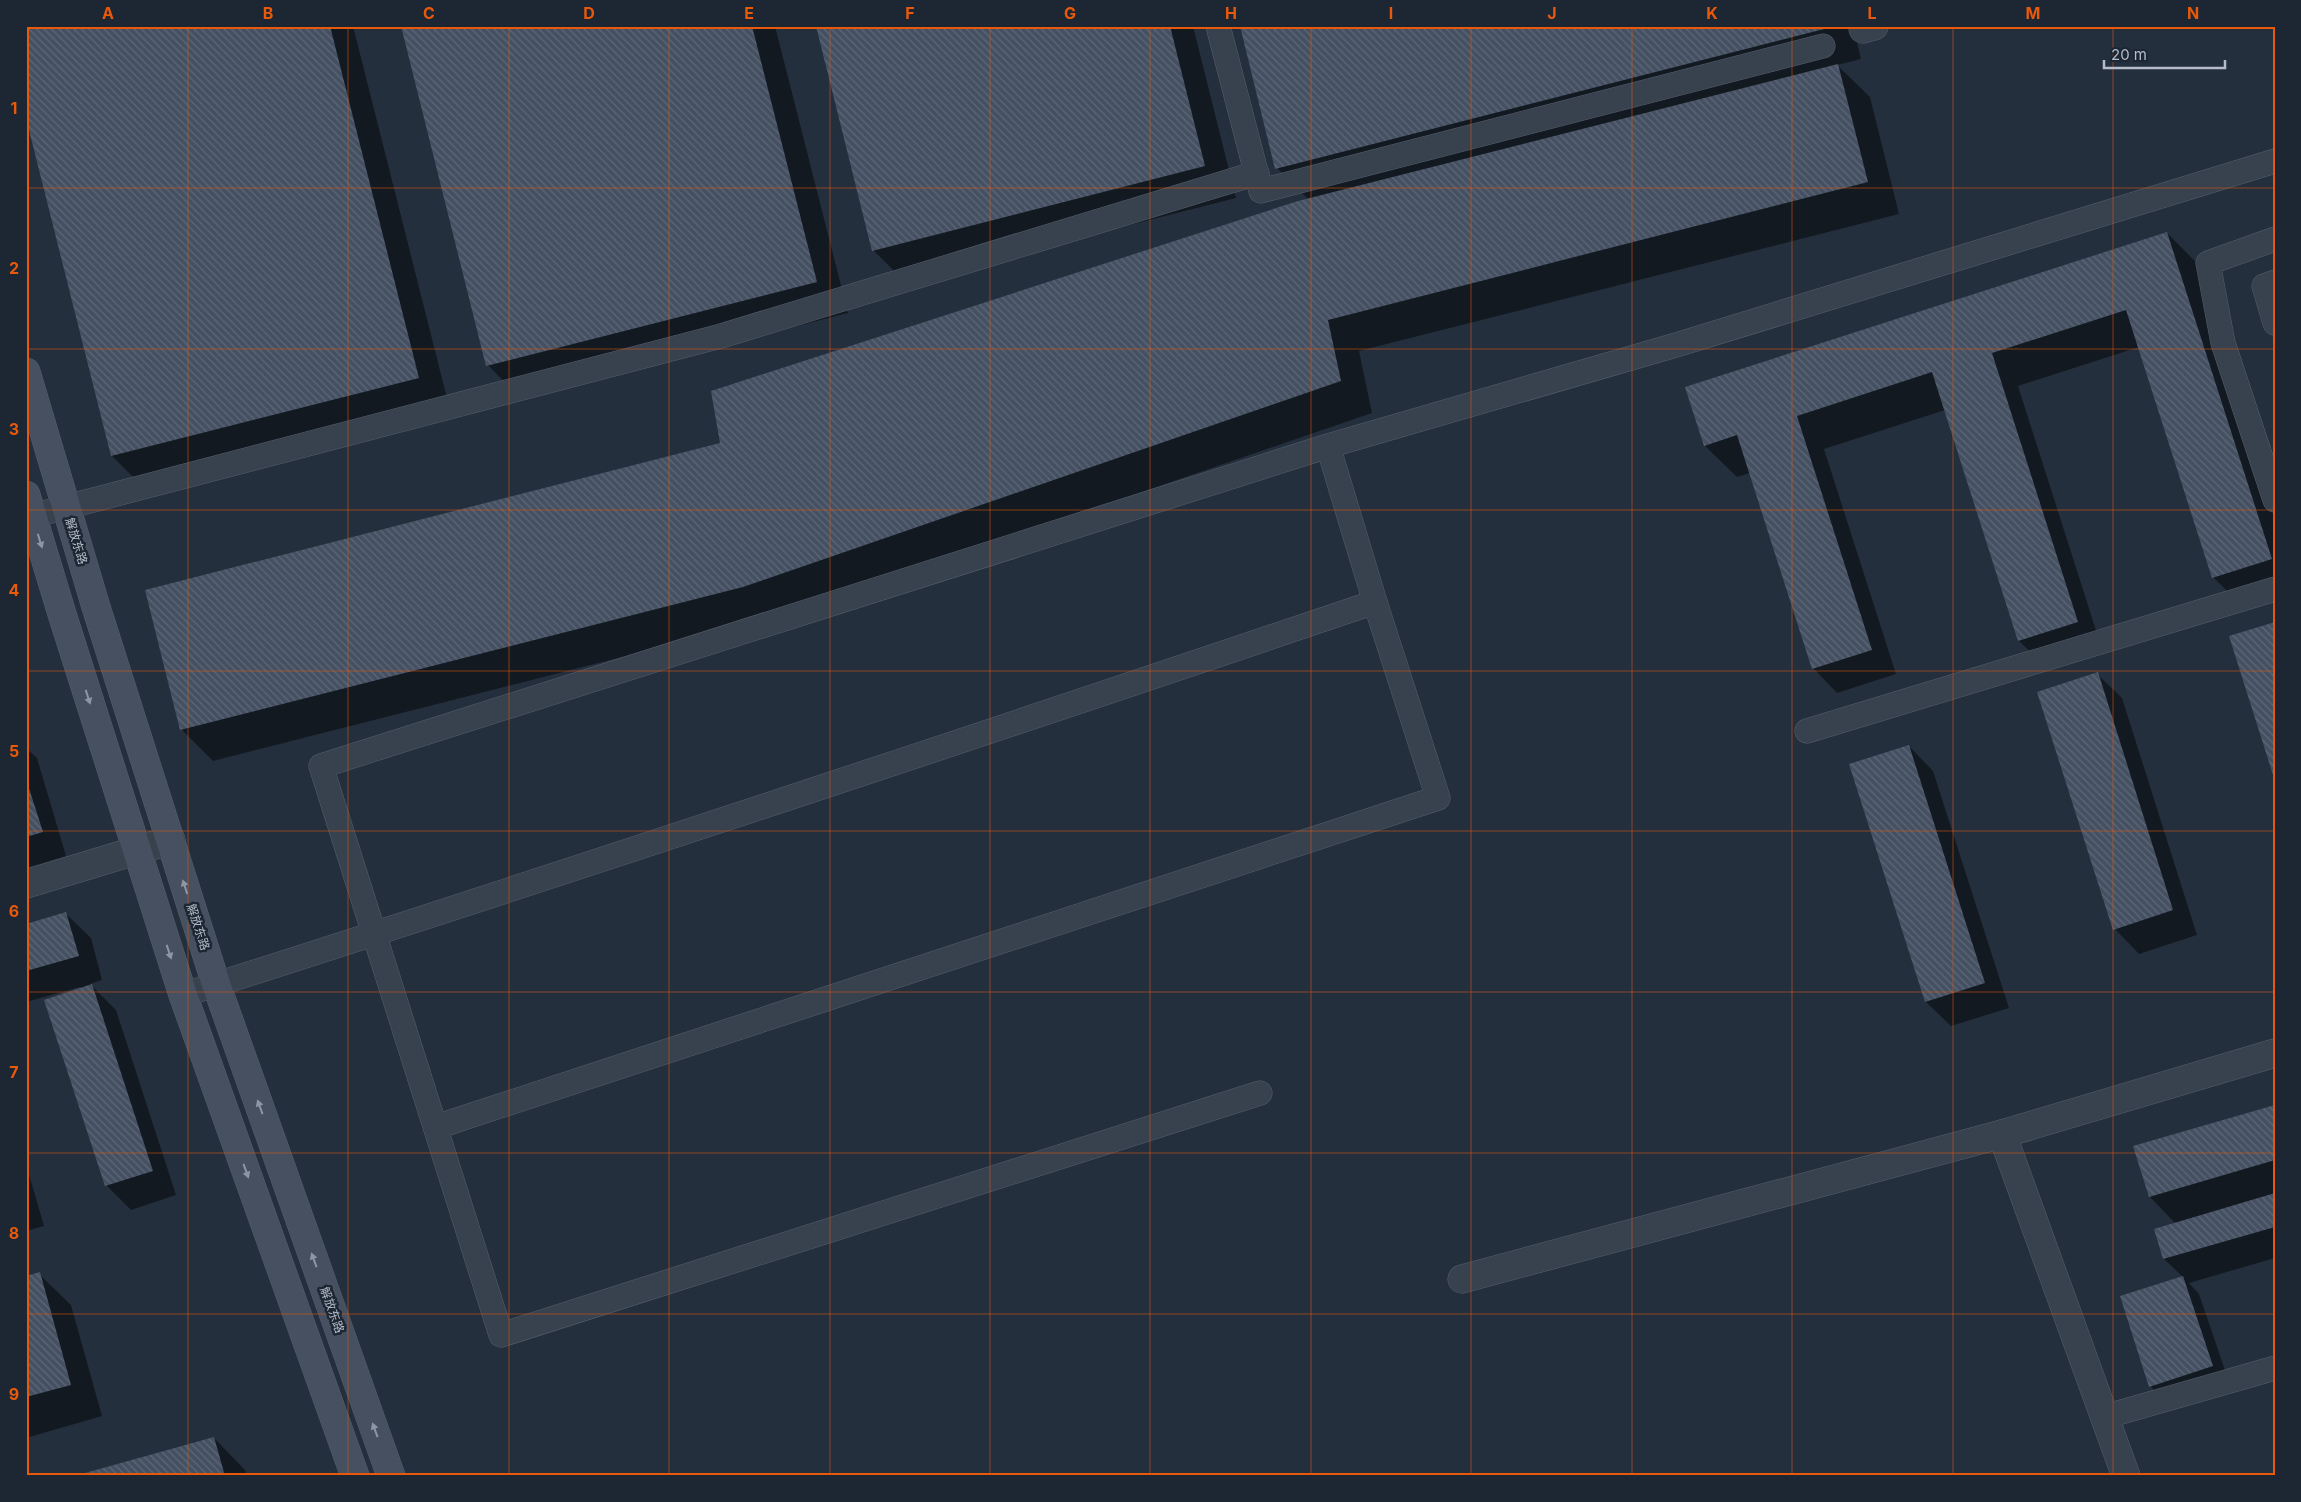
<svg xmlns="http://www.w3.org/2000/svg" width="2301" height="1502" font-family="Inter,'Noto Sans SC',sans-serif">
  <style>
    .shadow { fill: #0007 }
    .building { fill: url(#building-back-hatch) }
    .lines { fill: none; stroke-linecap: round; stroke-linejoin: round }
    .lane-casing { stroke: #565f6c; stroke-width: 25 }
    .street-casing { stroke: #565f6c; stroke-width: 29 }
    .secondary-casing { stroke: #565f6c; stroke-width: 29 }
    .lane { stroke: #38414e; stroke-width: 24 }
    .street { stroke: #38414e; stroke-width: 28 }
    .secondary { stroke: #465061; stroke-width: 28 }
    .oneway { fill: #8e96a5 }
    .grid { fill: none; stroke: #e8590c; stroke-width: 1; stroke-opacity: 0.55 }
    .labels { text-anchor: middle; stroke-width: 5; stroke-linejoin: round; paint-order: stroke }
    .street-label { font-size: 12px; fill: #b4bcc9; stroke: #1d2633 }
    .neatline { fill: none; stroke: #e8590c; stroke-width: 2 }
    .grid-label { font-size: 16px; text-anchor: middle; font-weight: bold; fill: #e8590c }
  </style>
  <defs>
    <pattern id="building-back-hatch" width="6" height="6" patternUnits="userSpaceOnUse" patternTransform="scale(1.25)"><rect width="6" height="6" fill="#455162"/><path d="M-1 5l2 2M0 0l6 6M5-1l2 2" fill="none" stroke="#5d6877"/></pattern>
  </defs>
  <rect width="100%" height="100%" fill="#242f3e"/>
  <!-- shadow -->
  <g class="shadow">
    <path d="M26 26H353L450 410 144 488 112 456 26 113Z"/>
    <path d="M402 26H775L848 313 519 397 488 365Z"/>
    <path d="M817 26H1193L1236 198 905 282 873 250Z"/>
    <path d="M1241 26H1853L1861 59 1837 65 1870 97 1899 214 1359 351 1372 413 775 618 213 761 181 729 721 444 1309 200 1277 168Z"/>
    <path d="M2167 233 2199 265 2213 323 2275 518V590L2238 602 2213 577 2139 347 2018 386 2101 646 2044 665 2019 641 1945 410 1824 449 1896 674 1837 693 1813 668 1750 473 1737 477 1705 446Z"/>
    <path d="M2097 674 2122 698 2197 935 2139 954 2115 929Z"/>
    <path d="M1909 746 1933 771 2009 1008 1951 1026 1926 1002 1851 765Z"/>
    <path d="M26 748 37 758 66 856 26 868Z"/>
    <path d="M66 914 91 938 102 980 90 984 116 1010 176 1195 131 1210 106 1185 80 987 26 1002V925Z"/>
    <path d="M2275 1106V1258L2189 1283 2199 1294 2229 1382 2167 1403 2150 1386 2183 1277 2164 1259 2156 1230 2176 1224 2150 1197Z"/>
    <path d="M26 1164 44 1226 26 1231Z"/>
    <path d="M39 1274 71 1305 102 1416 26 1438V1277Z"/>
    <path d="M214 1438 245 1470 247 1476H80Z"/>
  </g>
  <!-- building -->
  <g class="building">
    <path d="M26 26H330L419 378 111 456 26 118Z"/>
    <path d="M401 26H752L817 282 486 366Z"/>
    <path d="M816 26H1170L1205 166 872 251Z"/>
    <path d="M1240 26H1831L1832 27 1275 169Z"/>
    <path d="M1838 64 1868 182 1328 320 1341 381 743 587 180 730 145 590 720 443 711 391 1298 201Z"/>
    <path d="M2167 232 2272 559 2212 578 2126 310 1992 353 2078 622 2018 641 1932 372 1797 416 1872 650 1812 669 1737 435 1704 446 1685 387Z"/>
    <path d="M2275 622V778H2274L2229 636Z"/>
    <path d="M2098 672 2173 910 2113 930 2037 692Z"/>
    <path d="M1909 745 1985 983 1925 1002 1849 764Z"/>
    <path d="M26 779 43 832 26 837Z"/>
    <path d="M66 912 79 956 26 971V924Z"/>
    <path d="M92 984 153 1171 105 1186 44 1000Z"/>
    <path d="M2275 1105V1160L2149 1197 2133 1146Z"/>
    <path d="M2275 1193V1227L2163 1259 2154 1229Z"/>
    <path d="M40 1272 71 1385 26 1397V1276Z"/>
    <path d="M2183 1276 2213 1366 2149 1387 2120 1296Z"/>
    <path d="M214 1437 225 1476H78V1475Z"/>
  </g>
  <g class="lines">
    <defs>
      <g id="lane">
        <path d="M1218 26 1261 191 1823 46"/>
        <path d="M2275 239 2208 263 2223 343 2275 500"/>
        <path d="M2275 282 2264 286 2275 323"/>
        <path d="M1328 446 1676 345 2275 161"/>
        <path d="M32 516 721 336 1257 173"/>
        <path d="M1807 731 2275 589"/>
        <path d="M183 995C582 868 978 736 1375 602"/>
        <path d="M436 1127 1438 798 1375 602 1328 446 321 766 501 1335 1260 1093"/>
        <path d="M2104 1417 2275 1368"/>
      </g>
      <g id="street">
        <path d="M1863 29 1874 26"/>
        <path d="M26 884 171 840"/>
        <path d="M2002 1134 2126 1476"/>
        <path d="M1462 1279 2002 1134 2275 1053"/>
      </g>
      <g id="secondary">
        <path d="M26 372 96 607 216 984 391 1476"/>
        <path d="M26 495 62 614 183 995 355 1476"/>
      </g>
    </defs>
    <!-- lane casing -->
    <use href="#lane" class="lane-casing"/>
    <!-- street casing -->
    <use href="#street" class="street-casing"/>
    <!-- secondary casing -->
    <use href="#secondary" class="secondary-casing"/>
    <!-- lane -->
    <use href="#lane" class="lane"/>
    <!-- street -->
    <use href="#street" class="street"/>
    <!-- secondary -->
    <use href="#secondary" class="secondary"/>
  </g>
  <!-- one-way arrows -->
  <defs><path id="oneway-solid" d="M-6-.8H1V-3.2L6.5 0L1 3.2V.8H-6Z" transform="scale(1.25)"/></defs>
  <g class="oneway">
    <use href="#oneway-solid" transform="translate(40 541) rotate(73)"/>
    <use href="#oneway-solid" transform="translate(88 697) rotate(72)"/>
    <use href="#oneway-solid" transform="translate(185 887) rotate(-108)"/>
    <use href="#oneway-solid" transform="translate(169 952) rotate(72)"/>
    <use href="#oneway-solid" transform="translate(260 1107) rotate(-110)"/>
    <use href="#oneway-solid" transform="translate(246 1171) rotate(70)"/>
    <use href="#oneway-solid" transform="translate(314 1260) rotate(-110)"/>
    <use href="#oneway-solid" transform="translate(375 1430) rotate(-110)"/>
  </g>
  <!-- grid -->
  <path class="grid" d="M188 26V1476M348 26V1476M509 26V1476M669 26V1476M830 26V1476M990 26V1476M1150 26V1476M1311 26V1476M1471 26V1476M1632 26V1476M1792 26V1476M1953 26V1476M2113 26V1476M26 188H2275M26 349H2275M26 510H2275M26 671H2275M26 831H2275M26 992H2275M26 1153H2275M26 1314H2275"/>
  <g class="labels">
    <!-- street labels -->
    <g class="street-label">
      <text transform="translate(76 541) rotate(73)" y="4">解放东路</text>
      <text transform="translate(198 927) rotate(72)" y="4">解放东路</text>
      <text transform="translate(332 1310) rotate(70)" y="4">解放东路</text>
    </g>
  </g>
  <!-- border -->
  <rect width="2301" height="1502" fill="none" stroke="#1d2633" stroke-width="55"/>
  <!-- scale -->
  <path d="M2104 60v8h121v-8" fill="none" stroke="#b4bcc9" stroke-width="2.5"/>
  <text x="2111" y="60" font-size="15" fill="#b4bcc9" stroke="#1d2633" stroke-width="4" paint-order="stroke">20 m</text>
  <rect x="28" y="28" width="2246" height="1446" class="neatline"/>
  <g class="grid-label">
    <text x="108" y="19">A</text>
    <text x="268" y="19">B</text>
    <text x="429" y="19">C</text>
    <text x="589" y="19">D</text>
    <text x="749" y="19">E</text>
    <text x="910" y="19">F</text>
    <text x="1070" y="19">G</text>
    <text x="1231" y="19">H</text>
    <text x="1391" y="19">I</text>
    <text x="1552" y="19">J</text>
    <text x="1712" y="19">K</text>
    <text x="1872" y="19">L</text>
    <text x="2033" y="19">M</text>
    <text x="2193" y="19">N</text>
    <text x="14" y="114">1</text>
    <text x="14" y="274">2</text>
    <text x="14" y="435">3</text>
    <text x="14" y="596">4</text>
    <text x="14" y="757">5</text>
    <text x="14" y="917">6</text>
    <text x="14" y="1078">7</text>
    <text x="14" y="1239">8</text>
    <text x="14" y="1400">9</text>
  </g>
</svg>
